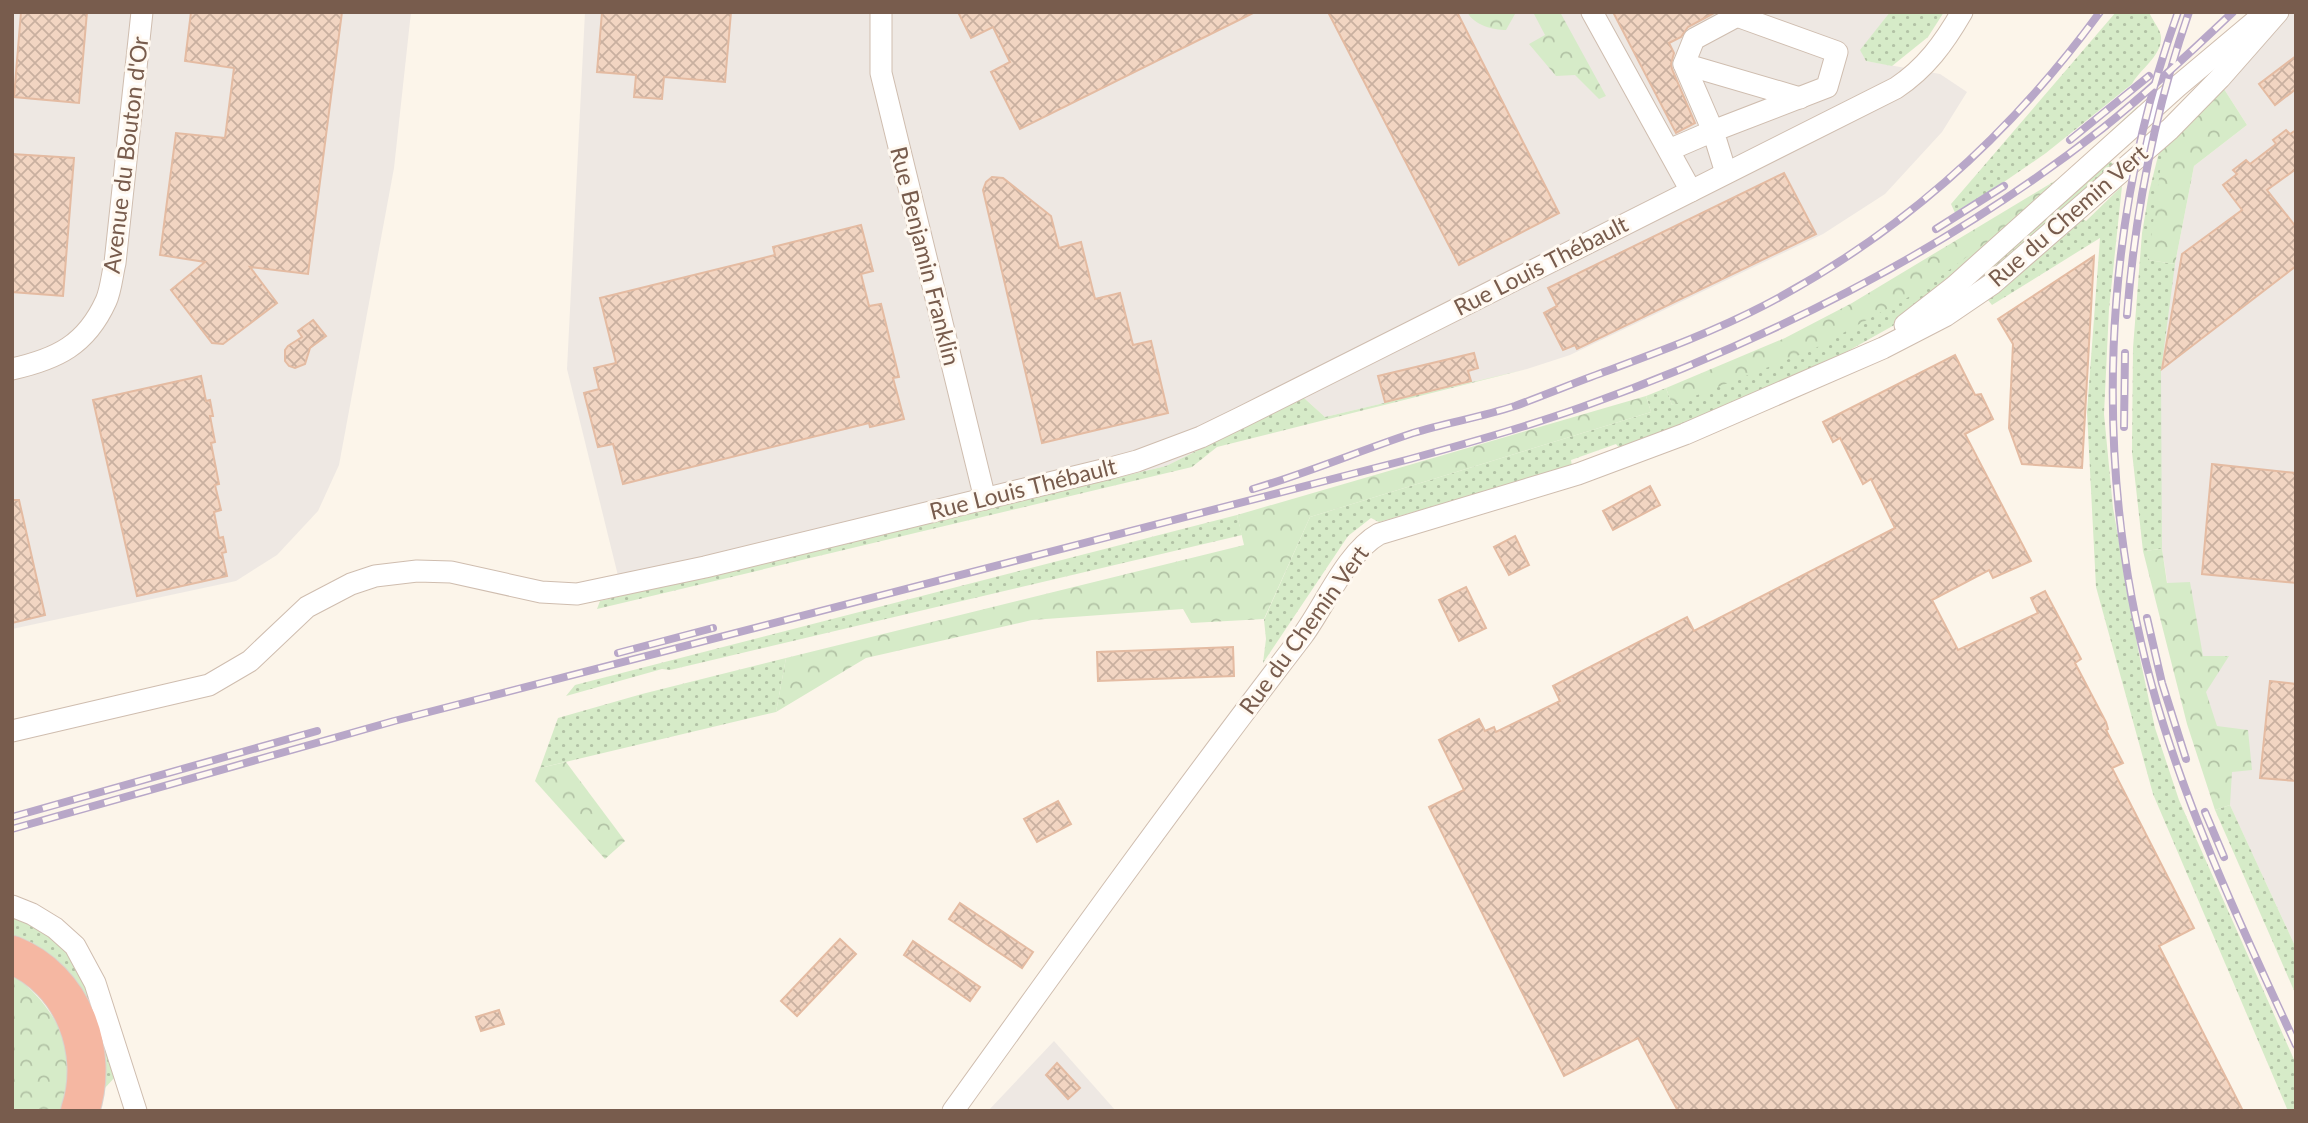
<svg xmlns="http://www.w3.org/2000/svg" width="2308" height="1123" font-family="Lato,sans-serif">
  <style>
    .industrial { fill: #eee8e3 }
    .green { fill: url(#green-dots) }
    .forest { fill: url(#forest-crowns) }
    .building { fill: url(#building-cross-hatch); stroke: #e4bba2; stroke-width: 2 }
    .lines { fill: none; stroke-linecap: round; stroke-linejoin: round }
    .street-casing { stroke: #cfbdaf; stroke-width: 23 }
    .highway-casing { stroke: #d9d1cd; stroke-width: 40 }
    .street { stroke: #fff; stroke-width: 21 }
    .highway { stroke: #f5b7a2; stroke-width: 38 }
    .rail-casing { stroke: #b8a7c8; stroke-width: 8 }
    .rail { stroke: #fff9f1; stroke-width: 5; stroke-dasharray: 16; stroke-linecap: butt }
    .labels { text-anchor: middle; stroke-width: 6; stroke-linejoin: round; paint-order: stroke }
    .street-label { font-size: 23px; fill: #785c4d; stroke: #fff9f1 }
  </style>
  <defs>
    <pattern id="green-dots" width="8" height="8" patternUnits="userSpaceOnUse" patternTransform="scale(1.75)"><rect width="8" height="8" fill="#d6ebc8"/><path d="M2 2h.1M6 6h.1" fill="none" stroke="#b2c2a5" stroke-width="1.8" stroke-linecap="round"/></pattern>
    <pattern id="forest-crowns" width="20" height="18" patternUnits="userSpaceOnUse" patternTransform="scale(1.75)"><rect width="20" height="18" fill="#d6ebc8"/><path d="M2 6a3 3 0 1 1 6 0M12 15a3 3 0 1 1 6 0" fill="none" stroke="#b2c2a5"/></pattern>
    <pattern id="building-cross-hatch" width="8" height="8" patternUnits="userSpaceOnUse" patternTransform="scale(1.75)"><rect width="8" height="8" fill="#f2d5c2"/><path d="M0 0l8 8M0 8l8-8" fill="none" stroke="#c9b0a0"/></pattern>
  </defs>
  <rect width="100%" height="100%" fill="#fcf5ea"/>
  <!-- industrial -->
  <g class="industrial">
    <path d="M12 12H411L394 168 339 465 318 511 277 555 236 581 12 629Z"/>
    <path d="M585 12H1890L1861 50 1866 61 1940 74 1967 92 1942 132 1885 194 1823 234 1570 355 1527 369 1325 417 1304 398 1166 466 623 596 567 369Z"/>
    <path d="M2278 12H2296V948L2230 805 2187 685 2174 625 2162 549 2160 487V284L2175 264 2194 166 2247 125 2224 89Z"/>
    <path d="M1054 1041 1116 1111H988Z"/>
  </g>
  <!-- green -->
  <g class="green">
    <path d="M1890 12H1944L1928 37 1892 66 1866 61 1860 50Z"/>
    <path d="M2116 12H2149C2152 20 2161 30 2161 37 2162 56 2140 69 2132 84L2046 153 1956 215 1951 204Z"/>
    <path d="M2138 106 2134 121 1914 314 1807 374 1620 449 1616 444 1571 460 1572 466 1379 522 1371 518 1348 536 1263 663 1266 639 1264 620 1310 517 1651 412 1646 396 1666 388 1672 405 2010 224Z"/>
    <path d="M2168 116 2173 139 2148 260 2175 264 2161 371 2162 549 2143 551 2132 452 2133 348 2142 233 2149 192Z"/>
    <path d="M2107 158 2114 165 1982 286 1933 311Z"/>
    <path d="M2122 186 2109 309 2104 414 2113 508 2139 654 2155 728 2179 800 2296 1064V1111H2288L2153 794 2096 587 2087 412 2100 238 1992 305 1988 300 2082 218 2086 221Z"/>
    <path d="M1527 369 1217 447 1192 467 597 609 600 601 1166 466 1304 398 1325 417Z"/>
    <path d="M1237 515 1242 535 670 670 662 669 566 696 575 685Z"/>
    <path d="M786 658 776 712 540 768 558 718 642 694Z"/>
    <path d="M2230 805 2296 948V995L2215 810Z"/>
    <path d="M12 915C29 923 49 933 63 946 85 966 106 1046 116 1076L104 1089 12 941Z"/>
  </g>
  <!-- forest -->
  <g class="forest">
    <path d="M1467 12H1560L1606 96 1599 99 1575 75 1556 76 1529 44 1545 35 1534 14H1515L1506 30C1493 30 1474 25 1467 12Z"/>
    <path d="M2224 89 2247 125 2194 166 2175 264 2148 260 2163 149Z"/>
    <path d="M2063 176 2008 226 1925 288 1812 350 1672 405 1666 388 1785 338 1852 303Z"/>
    <path d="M1646 396 1651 412 1310 517 1264 619 1191 623 1183 609 1032 620 866 658 776 712 786 658 1244 545 1237 515Z"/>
    <path d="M2162 549 2167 583 2190 582 2203 656H2229L2206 692 2217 726 2248 730 2252 770 2232 772 2230 805 2215 810 2187 724 2143 551Z"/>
    <path d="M566 762 625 841 605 859 535 781 540 768Z"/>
    <path d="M12 974C46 998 72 1037 70 1079 69 1090 64 1101 61 1111H12Z"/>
  </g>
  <!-- building -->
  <g class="building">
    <path d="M21 12H87L79 103 14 97Z"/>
    <path d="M191 12H342L308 274 250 267 277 303 223 344 212 343 171 290 205 262 160 255 176 133 225 138 234 68 185 61Z"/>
    <path d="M602 12H731L725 82 664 77 662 99 634 97 636 75 597 72Z"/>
    <path d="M958 12H1255L1020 129 991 72 1010 62 993 27 971 38Z"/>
    <path d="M1328 12H1457L1559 213 1459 265Z"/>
    <path d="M1613 12H1716L1688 27 1681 37 1669 43 1674 53 1671 64 1672 69 1695 123 1676 133Z"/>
    <path d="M2296 56V89L2275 105 2259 84Z"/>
    <path d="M2286 130 2290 134 2296 130V169L2267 190 2296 227V266L2162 369 2182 254 2242 210 2223 185 2237 174 2233 170 2246 160 2250 164 2276 144 2273 140Z"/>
    <path d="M12 154 74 158 63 296 12 292Z"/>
    <path d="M1784 173 1816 234 1577 349 1575 345 1563 350 1544 313 1557 306 1548 288Z"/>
    <path d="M992 177 1003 178 1051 216 1059 248 1081 242 1095 299 1120 293 1133 345 1151 341 1168 413 1042 443 983 190 986 182Z"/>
    <path d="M861 225 873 271 861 274 869 306 881 304 899 377 893 378 904 419 870 427 869 423 623 484 613 444 598 447 584 393 599 389 594 368 616 363 600 298 775 255 773 247Z"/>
    <path d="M2094 256 2082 468 2022 464 2009 428 2013 344 1998 319Z"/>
    <path d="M313 320 326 336 310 348 305 364 295 368 289 366 285 361V350L288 346 302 337 298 331Z"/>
    <path d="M1474 353 1478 368 1468 371 1471 381 1385 402 1378 376Z"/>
    <path d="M1955 355 1975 395 1981 394 1993 419 1965 434 2031 561 1993 578 1989 570 1932 600 1958 650 2038 613 2031 598 2045 591 2081 659 2075 663 2106 722 2108 729 2106 730 2123 763 2112 768 2194 928 2159 946 2243 1111H1678L1638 1038 1564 1076 1429 807 1464 790 1439 740 1479 719 1485 731 1494 727 1496 732 1560 701 1553 686 1687 617 1694 631 1895 528 1871 479 1863 484 1840 438 1833 442 1823 422Z"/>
    <path d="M201 376 206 401 210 400 213 416H210L215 442 211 443 219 484 215 485 221 510 214 512 219 538 223 537 226 552 222 553 227 576 137 596 93 400Z"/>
    <path d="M2212 464 2296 473V583L2202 574Z"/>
    <path d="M1650 486 1660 505 1613 530 1603 511Z"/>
    <path d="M12 500H19L45 615 12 623Z"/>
    <path d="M1515 536 1529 565 1509 575 1494 547Z"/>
    <path d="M1466 587 1486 628 1459 641 1439 600Z"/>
    <path d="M1233 647 1234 676 1098 681 1097 652Z"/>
    <path d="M2270 681 2296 684V781L2260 778Z"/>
    <path d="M1058 801 1071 824 1037 842 1024 819Z"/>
    <path d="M960 903 1033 952 1022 968 949 919Z"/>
    <path d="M840 939 856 954 797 1016 781 1001Z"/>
    <path d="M913 941 980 987 970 1001 904 955Z"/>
    <path d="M499 1010 504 1024 481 1031 476 1017Z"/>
    <path d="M1057 1063 1080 1088 1068 1099 1046 1075Z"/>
  </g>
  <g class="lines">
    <defs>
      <g id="street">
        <path d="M881 12V73L985 499"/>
        <path d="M1592 12 1691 191"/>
        <path d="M1684 64 1800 98"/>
        <path d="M1669 150 1713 131 1684 64 1694 39 1737 16 1837 52 1827 87 1713 131 1726 173"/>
        <path d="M1905 325 1955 286 2178 86 2259 18"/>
        <path d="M12 369C57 359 86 345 106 301 111 290 112 275 115 263L142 12"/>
        <path d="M12 731 209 685 250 661 307 607 351 584 375 576 417 571 451 572 541 592 577 594 705 567 1111 468 1137 461 1201 437 1242 417 1896 88C1926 68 1944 43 1962 12"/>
        <path d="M12 906 32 914 55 928 75 946 95 983 136 1111"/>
        <path d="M953 1111C1068 951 1183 791 1303 635 1325 605 1347 552 1379 534L1578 474 1685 434 1883 348 1945 316 1992 284 2170 129 2220 78 2278 12"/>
      </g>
      <path id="highway" d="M12 955C73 979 100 1052 80 1111"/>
    </defs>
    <!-- street casing -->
    <use href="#street" class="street-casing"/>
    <!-- highway casing -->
    <use href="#highway" class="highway-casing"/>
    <!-- street -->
    <use href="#street" class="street"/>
    <!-- highway -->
    <use href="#highway" class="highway"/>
    <defs>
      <g id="rail">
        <path d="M2178 12C2101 226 2092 467 2152 686 2186 810 2242 928 2296 1045"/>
        <path d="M2070 140 2149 76"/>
        <path d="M1936 229 2004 186"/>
        <path d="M2127 315C2135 212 2155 110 2189 12"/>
        <path d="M2124 427 2125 353"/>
        <path d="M1253 489C1307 473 1359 451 1413 433 1446 423 1481 417 1515 406 1545 395 1574 383 1604 372 1658 352 1713 332 1765 305 1899 235 2011 134 2100 12"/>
        <path d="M2147 618 2162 683 2186 759"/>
        <path d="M618 653 713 628"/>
        <path d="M2205 812 2224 857"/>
        <path d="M12 817 317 731"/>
        <path d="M12 829 394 721 1410 459C1468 443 1526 427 1582 407 1767 341 1948 250 2103 128 2148 92 2191 52 2233 12"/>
      </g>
    </defs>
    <!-- rail casing -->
    <use href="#rail" class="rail-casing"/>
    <!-- rail -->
    <use href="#rail" class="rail"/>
  </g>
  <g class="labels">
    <!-- street labels -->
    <g class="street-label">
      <text transform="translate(126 155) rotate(-83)" y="8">Avenue du Bouton d'Or</text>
      <text transform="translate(2068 216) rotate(-41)" y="8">Rue du Chemin Vert</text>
      <text transform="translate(925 256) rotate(76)" y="8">Rue Benjamin Franklin</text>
      <text transform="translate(1541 266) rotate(-27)" y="8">Rue Louis Thébault</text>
      <text transform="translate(1023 489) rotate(-14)" y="8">Rue Louis Thébault</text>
      <text transform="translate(1304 630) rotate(-54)" y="8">Rue du Chemin Vert</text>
    </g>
  </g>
  <!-- border -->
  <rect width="2308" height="1123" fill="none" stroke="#785c4d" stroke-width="28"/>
</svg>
